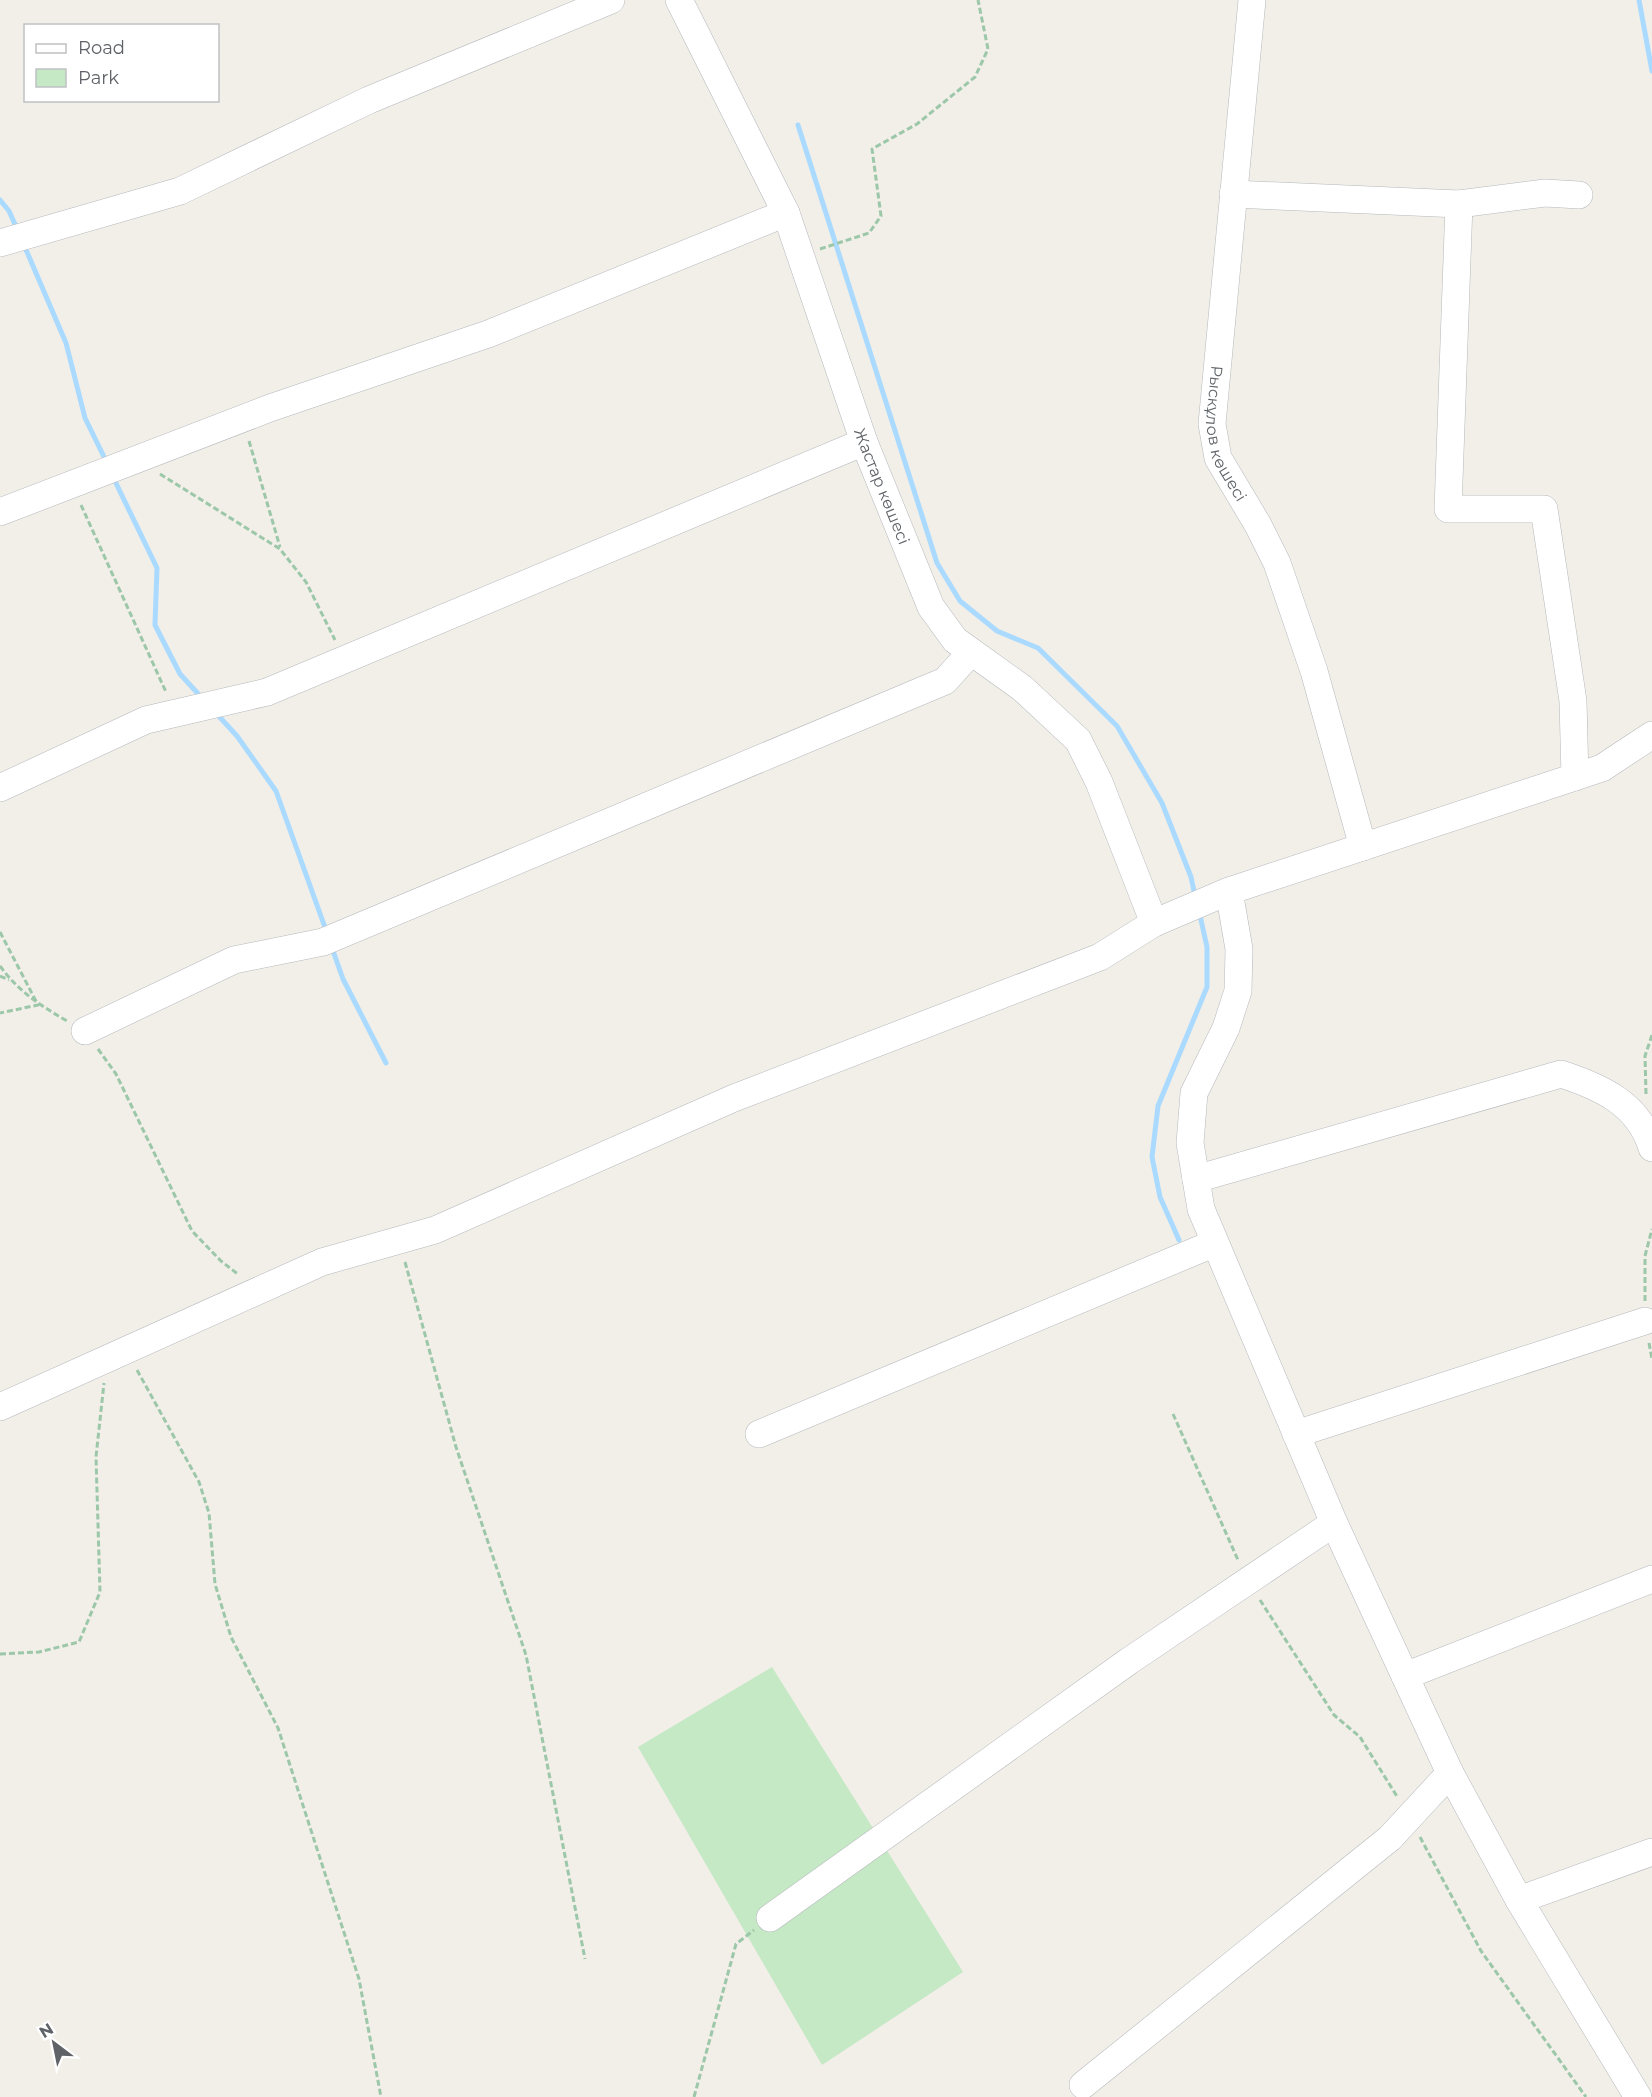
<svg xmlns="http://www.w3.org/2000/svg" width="1652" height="2097" font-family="Montserrat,sans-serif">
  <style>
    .green { fill: #c5e8c5 }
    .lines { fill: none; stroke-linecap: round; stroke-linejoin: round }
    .stream { stroke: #aadaff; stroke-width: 5 }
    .minor-casing { stroke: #b5b8bc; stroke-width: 28 }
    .path { stroke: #9cc7a9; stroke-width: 3; stroke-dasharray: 6 3; stroke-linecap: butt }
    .minor { stroke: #fff; stroke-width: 27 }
    .labels { text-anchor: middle; stroke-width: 6; stroke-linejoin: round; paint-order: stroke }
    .street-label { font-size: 16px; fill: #5f6368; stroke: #fff }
  </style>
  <rect width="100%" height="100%" fill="#f1efe8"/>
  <!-- green -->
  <path class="green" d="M772 1667 963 1972 822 2065 638 1747Z"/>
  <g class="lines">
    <!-- stream -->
    <g class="stream">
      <path d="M1639 0 1652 71"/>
      <path d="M798 125 937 563 960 601 997 631 1038 648 1117 726 1162 803 1191 877 1195 896"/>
      <path d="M0 200 9 211 18 231"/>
      <path d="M24 245 66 343 85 418 107 463"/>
      <path d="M113 477 157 568 155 625 180 674 202 698"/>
      <path d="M215 712 237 736 276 791 327 933"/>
      <path d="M332 948 343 979 386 1063"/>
      <path d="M1179 1240 1160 1197 1152 1157 1158 1106 1207 987V947L1199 911"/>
    </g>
    <defs>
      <g id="minor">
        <path id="s1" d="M679 0 786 213 864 442 931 607 955 640 1022 688 1078 740 1099 782 1154 923"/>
        <path id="s2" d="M1252 0 1212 424 1218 458 1258 525 1277 563 1314 671 1363 847"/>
        <path d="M1233 194 1459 204 1545 193 1579 195"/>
        <path d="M1459 204 1448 509H1544L1573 701 1575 777"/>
        <path d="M0 243 180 191 369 100 611 0"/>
        <path d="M0 512 270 408 488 334 786 213"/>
        <path d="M0 788 146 720 267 692 864 442"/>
        <path d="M1229 891 1239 949 1238 991 1226 1028 1194 1093 1190 1143 1201 1209 1334 1523 1450 1773 1519 1900 1638 2097"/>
        <path d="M85 1031 234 960 323 942 945 681 971 652"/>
        <path d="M1196 1179 1561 1074C1601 1087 1639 1104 1652 1148"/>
        <path d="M0 1407 322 1262 435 1230 734 1098 1100 957 1154 923 1229 891 1602 768 1652 735"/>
        <path d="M759 1434 1215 1243"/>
        <path d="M1296 1434 1645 1321"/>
        <path d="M1405 1676 1652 1579"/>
        <path d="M1519 1900 1652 1852"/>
        <path d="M770 1918 1129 1661 1334 1523"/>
        <path d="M1083 2085 1390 1838 1450 1773"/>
      </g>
    </defs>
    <!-- minor casing -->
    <use href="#minor" class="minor-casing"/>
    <!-- path -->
    <g class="path">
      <path d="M820 249 869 233 881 216 872 149 917 124 975 77 988 49 978 0"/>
      <path d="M249 441 280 547"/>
      <path d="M160 474 280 549 306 582 335 640"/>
      <path d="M81 505 166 692"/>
      <path d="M0 932 38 1005 0 1013"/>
      <path d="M0 966C18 991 41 1006 67 1021"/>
      <path d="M0 976 9 980"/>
      <path d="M98 1049 116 1074 192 1231 221 1261 239 1275"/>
      <path d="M1646 1094 1645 1056 1652 1035"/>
      <path d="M405 1262 456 1447 526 1655 585 1959"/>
      <path d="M1645 1301V1256L1652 1229"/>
      <path d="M1649 1343 1652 1359"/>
      <path d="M137 1370 199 1482 209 1513 215 1584 231 1637 278 1728 359 1979 381 2097"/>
      <path d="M1173 1414 1238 1560"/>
      <path d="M1260 1600 1334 1715 1360 1737 1398 1798"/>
      <path d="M0 1654 39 1652 79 1642 100 1592 96 1457 104 1383"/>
      <path d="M1420 1837 1481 1951 1586 2097"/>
      <path d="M694 2097 736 1944 754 1930"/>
    </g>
    <!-- minor -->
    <use href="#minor" class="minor"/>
  </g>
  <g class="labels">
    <!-- street labels -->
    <g class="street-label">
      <text dy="6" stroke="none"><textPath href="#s2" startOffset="438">Рыскұлов көшесі</textPath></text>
      <text dy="6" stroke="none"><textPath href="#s1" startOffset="528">Жастар көшесі</textPath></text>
    </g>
  </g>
  <!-- legend -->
  <rect x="24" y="24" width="195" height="78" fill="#ffffff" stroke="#bfc1c3" stroke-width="1.5"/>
  <rect x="36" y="44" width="30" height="9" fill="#ffffff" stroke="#bfc1c3" stroke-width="1.5"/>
  <text x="78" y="54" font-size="18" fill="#5f6368">Road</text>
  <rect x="36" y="69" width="30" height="18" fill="#c5e8c5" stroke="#bfc1c3" stroke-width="1.5"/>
  <text x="78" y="84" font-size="18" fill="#5f6368">Park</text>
  <!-- north arrow -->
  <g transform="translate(54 2043) rotate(328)" stroke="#ffffff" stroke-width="4.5" paint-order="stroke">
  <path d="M0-4.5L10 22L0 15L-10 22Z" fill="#5f6368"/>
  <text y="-9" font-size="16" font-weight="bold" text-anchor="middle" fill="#5f6368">N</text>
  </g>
</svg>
